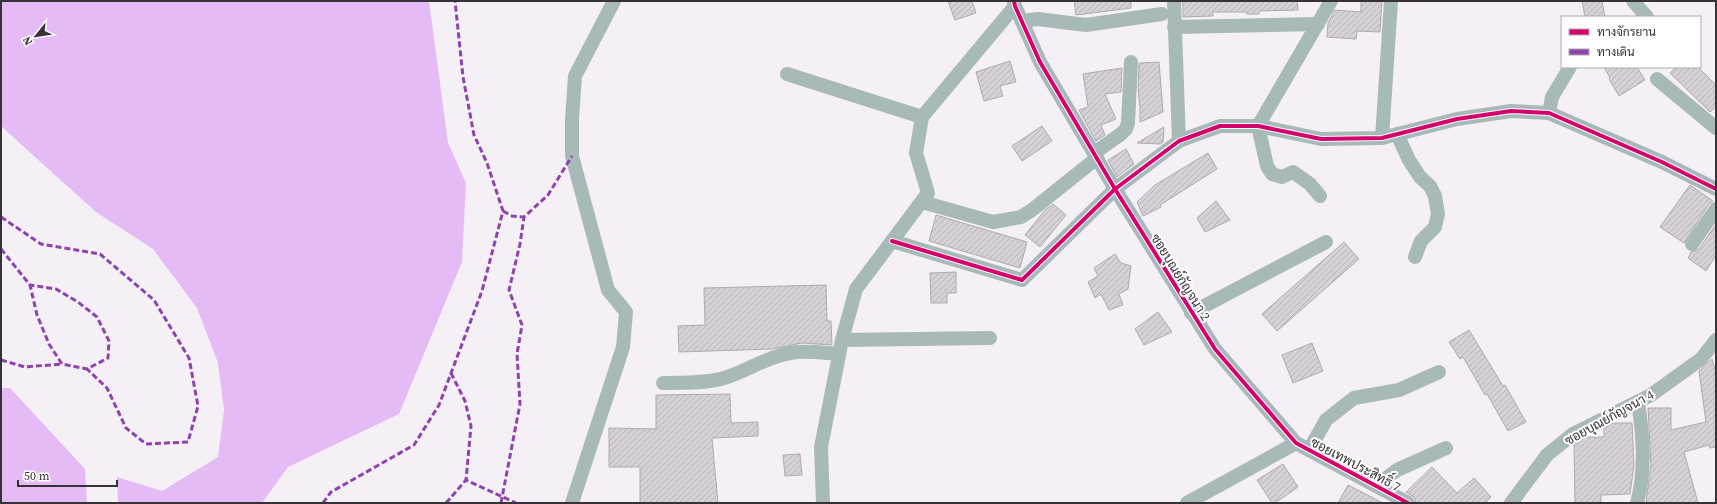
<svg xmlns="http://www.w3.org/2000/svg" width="1717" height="504" font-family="'Source Serif 4',Sarabun,serif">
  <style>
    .water { fill: #e5bbf5 }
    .building { fill: url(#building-hatch); stroke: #aeaaaf }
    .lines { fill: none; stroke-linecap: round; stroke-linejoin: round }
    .minor { stroke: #a8b9ba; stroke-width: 14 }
    .quiet { stroke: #8e44ad; stroke-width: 3; stroke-dasharray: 6 3; stroke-linecap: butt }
    .cycleway-casing { stroke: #fdfdfd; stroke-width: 6 }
    .cycleway { stroke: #d6006c; stroke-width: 4 }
    .labels { text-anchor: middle; stroke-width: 4; stroke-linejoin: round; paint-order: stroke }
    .street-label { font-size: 13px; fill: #363237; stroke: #fdfdfd }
  </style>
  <defs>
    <pattern id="building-hatch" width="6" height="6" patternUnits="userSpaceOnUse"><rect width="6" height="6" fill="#d5d1d6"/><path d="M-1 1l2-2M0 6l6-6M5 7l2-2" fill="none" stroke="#b7b4b8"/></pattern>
  </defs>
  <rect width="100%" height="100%" fill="#f5f0f6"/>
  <!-- water -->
  <g class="water">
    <path d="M1 1H429L448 143 466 183 462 262 399 414 288 467 262 503H118L117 477 162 491 218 457 224 410 218 363 197 308 153 249 96 212 3 128 1 124Z"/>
    <path d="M1 388H10L85 469 87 503H1Z"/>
  </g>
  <!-- building -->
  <g class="building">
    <path d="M948 1H972L976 13 955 20Z"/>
    <path d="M1074 1H1131V8L1076 15Z"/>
    <path d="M1183 1H1297L1298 10 1259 11V14H1247V12H1213V16L1183 17Z"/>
    <path d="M1361 1H1382L1380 32 1357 31 1356 39 1327 37 1328 23 1335 10 1361 12Z"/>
    <path d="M1582 1H1602L1605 17H1585Z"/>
    <path d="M1010 61 1016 82 1000 86 1003 96 984 101 976 72Z"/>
    <path d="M1159 62 1163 112 1140 122V108L1138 89 1139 63Z"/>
    <path d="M1604 67H1637L1645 80 1619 96 1609 79 1610 78Z"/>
    <path d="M1676 67H1698L1716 85V107L1710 112 1670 73Z"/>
    <path d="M1122 68 1121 92 1105 94 1116 119 1101 125 1105 135 1096 141 1079 110 1088 107 1083 74Z"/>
    <path d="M1042 126 1052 141 1022 161 1012 146Z"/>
    <path d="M1164 127 1163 142 1161 144 1137 143Z"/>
    <path d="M1126 149 1134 164 1117 177 1108 160Z"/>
    <path d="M1208 153 1217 169 1160 205 1161 207 1143 216 1137 202 1155 185Z"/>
    <path d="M1690 185 1713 201 1709 204 1684 243 1660 227Z"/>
    <path d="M1216 201 1230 220 1205 232 1197 218Z"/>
    <path d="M1053 204 1066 215 1040 247 1025 235 1045 210Z"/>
    <path d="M936 215 1027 242 1020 268 929 241Z"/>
    <path d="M1716 224V255L1706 271 1688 258 1691 252 1699 249Z"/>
    <path d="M1344 242 1359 259 1277 331 1262 314Z"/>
    <path d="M1115 254 1121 263 1131 266 1128 289 1119 294 1123 305 1109 310 1101 294 1095 298 1088 282 1098 276 1094 268Z"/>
    <path d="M956 272V293H947V303H931L930 273Z"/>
    <path d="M826 285 827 321H831L832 345 802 343 772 349 679 352 678 326 705 325 704 288Z"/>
    <path d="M1158 312 1172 332 1144 345 1135 329Z"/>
    <path d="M1469 330 1503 386 1505 385 1526 422 1508 431 1487 394 1485 395 1463 357 1460 359 1449 342Z"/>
    <path d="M1312 343 1323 371 1293 383 1282 355Z"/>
    <path d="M1712 359 1716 373V447L1710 448 1709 445 1684 452 1698 503H1646L1651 465 1648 408H1671V430L1706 422 1699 371Z"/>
    <path d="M730 394 731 423 758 422V436L712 438 718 503H640V467H609V428L656 429V395Z"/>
    <path d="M1613 423H1632L1634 465 1630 494 1601 495V503H1575L1574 444 1585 437H1604V428Z"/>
    <path d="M800 454 802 475 785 476 783 455Z"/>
    <path d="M1283 464 1298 487 1275 503H1272L1257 480Z"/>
    <path d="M1432 467 1457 493 1474 478 1491 497 1485 503H1416L1415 498 1406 492Z"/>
    <path d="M1348 485 1383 503H1338Z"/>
  </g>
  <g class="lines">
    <!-- minor -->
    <g class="minor">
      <path d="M1014 1 1015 6 1040 62 1115 189 1215 349 1296 443 1408 503"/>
      <path d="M1174 1 1179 141"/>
      <path d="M1633 1 1647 17"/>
      <path d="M1022 21 1038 19 1086 25 1162 14"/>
      <path d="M1174 27 1318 24"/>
      <path d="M787 74 922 117"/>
      <path d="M1657 79 1716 128"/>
      <path d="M1549 113 1552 97 1570 67"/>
      <path d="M1397 134 1409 160 1420 177 1430 186 1435 196 1438 214 1435 227 1421 241 1415 257"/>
      <path d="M1382 138 1391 1"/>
      <path d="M1094 153 1121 134 1126 129 1128 123 1131 62"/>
      <path d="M1320 196 1310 184 1293 172 1282 177 1272 174 1267 166 1258 126 1331 1"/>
      <path d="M922 202 993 222 1021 217 1032 210 1097 158"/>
      <path d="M892 241 1022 280 1115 189 1179 141 1220 126H1258L1321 139 1382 138 1457 119 1511 111 1549 113 1662 162 1716 189"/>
      <path d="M1692 244 1716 209"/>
      <path d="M1191 313 1326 242"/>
      <path d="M842 340 990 338"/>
      <path d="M663 383C683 382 705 384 724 378 747 371 766 357 790 353 806 350 823 353 839 354"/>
      <path d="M1309 450 1326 420 1354 398 1399 390 1439 372"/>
      <path d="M1376 486 1397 470 1446 448"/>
      <path d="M572 503 623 347 626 312 608 290 572 156V119L575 76 614 1"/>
      <path d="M823 503 821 447 842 340 856 289 928 193 916 153 922 117 1015 6"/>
      <path d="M1187 503 1296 443"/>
      <path d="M1511 503 1547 455 1573 434 1651 395 1701 359 1716 340"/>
      <path d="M1637 503C1646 470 1643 435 1638 402"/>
    </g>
    <!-- quiet -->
    <g class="quiet">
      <path d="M503 211 512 216 524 217"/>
      <path d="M1 217 41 244 100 254 154 300 189 358 198 406 188 442 146 444 126 428 107 388 87 369"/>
      <path d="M1 249 30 285 37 315 49 344 62 364 87 369 108 358 109 341 97 317 78 302 56 289 30 285"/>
      <path d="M1 360 25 367 62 364"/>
      <path d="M451 373 465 401 471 426 466 480"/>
      <path d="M323 503 331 492 414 445 439 405 482 291 503 211 487 163 474 135 463 77 455 1"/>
      <path d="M446 503 466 480 516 503"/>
      <path d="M501 503 520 404 517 354 522 325 509 290 520 244 524 217 548 195 572 156"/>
    </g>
    <defs>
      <g id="cycleway">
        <path d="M1014 1 1015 6 1040 62 1115 189 1215 349 1296 443 1408 503"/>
        <path d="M892 241 1022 280 1115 189 1179 141 1220 126H1258L1321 139 1382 138 1457 119 1511 111 1549 113 1662 162 1716 189"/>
      </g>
    </defs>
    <!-- cycleway casing -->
    <use href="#cycleway" class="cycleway-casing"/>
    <!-- cycleway -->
    <use href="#cycleway" class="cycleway"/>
  </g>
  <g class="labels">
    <!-- street labels -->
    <g class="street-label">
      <text transform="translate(1181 277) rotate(58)" y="5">ซอยบุณย์กัญจนา 2</text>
      <text transform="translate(1609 417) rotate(-29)" y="5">ซอยบุณย์กัญจนา 4</text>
      <text transform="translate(1356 464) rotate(28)" y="5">ซอยเทพประสิทธิ์ 7</text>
    </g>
  </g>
  <!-- border -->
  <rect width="1717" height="504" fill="none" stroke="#363237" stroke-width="4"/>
  <!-- legend -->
  <rect x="1561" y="16" width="140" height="52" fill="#fdfdfd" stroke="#adacae"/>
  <rect x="1569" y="29" width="20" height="6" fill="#d6006c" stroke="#adacae"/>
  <text x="1597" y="36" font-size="12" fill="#363237">ทางจักรยาน</text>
  <rect x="1569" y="49" width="20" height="6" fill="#8e44ad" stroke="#adacae"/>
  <text x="1597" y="56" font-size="12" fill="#363237">ทางเดิน</text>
  <!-- north arrow -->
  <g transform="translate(36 36) rotate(240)" stroke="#fdfdfd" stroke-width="3" paint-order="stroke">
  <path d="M0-3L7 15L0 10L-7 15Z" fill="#363237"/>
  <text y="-6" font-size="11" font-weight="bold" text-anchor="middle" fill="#363237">N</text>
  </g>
  <!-- scale -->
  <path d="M18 480v6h99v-6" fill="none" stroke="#363237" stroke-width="2"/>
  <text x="24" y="480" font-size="12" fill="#363237" stroke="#fdfdfd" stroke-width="3" paint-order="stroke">50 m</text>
</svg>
